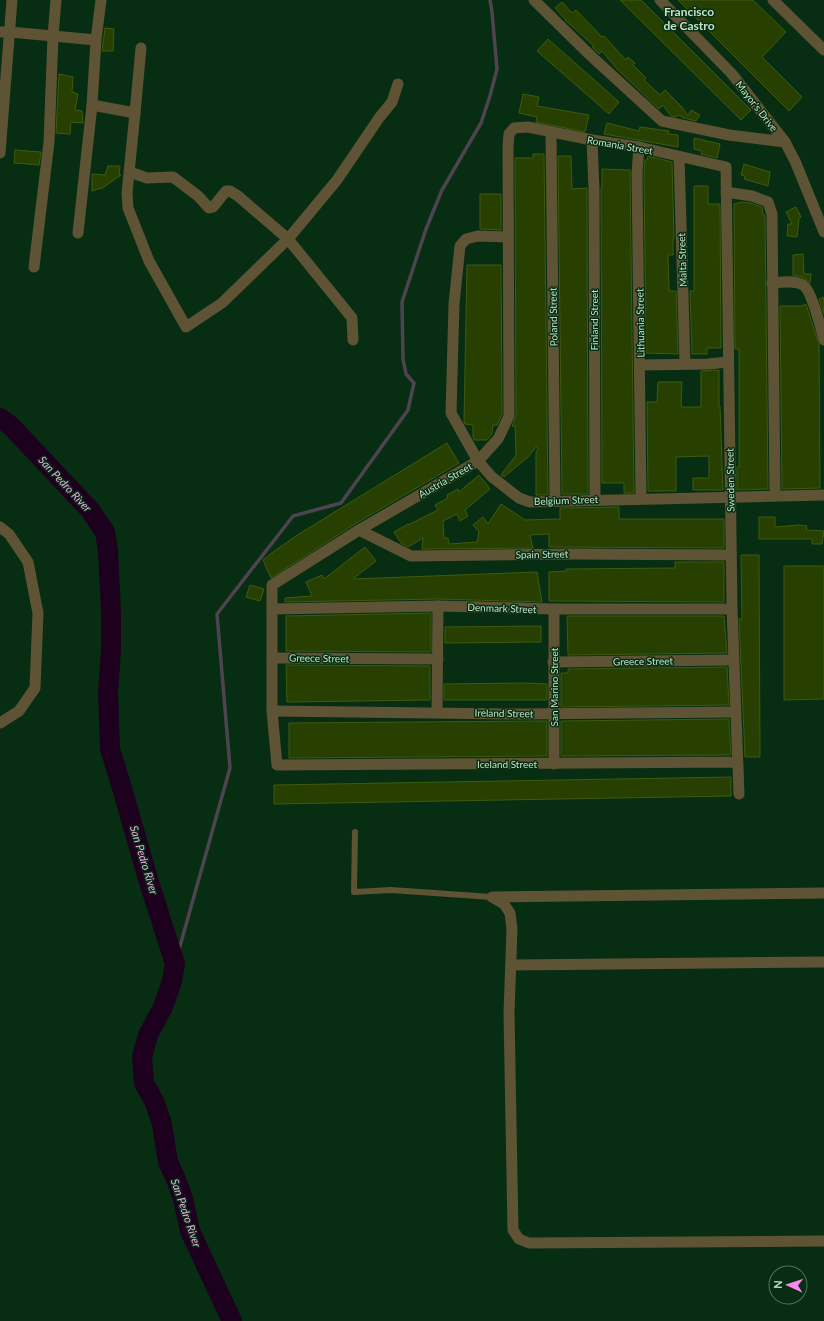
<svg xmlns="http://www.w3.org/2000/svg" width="824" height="1321" font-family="Lato,sans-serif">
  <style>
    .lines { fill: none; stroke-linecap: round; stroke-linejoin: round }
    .stream { stroke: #4e4450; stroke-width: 3.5 }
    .river { stroke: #1d001d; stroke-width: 20 }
    .building { fill: #273f00; stroke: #3d5c0e }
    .service { stroke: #5e5334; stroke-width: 6 }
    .minor { stroke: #5e5334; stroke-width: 11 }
    .tertiary { stroke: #5e5334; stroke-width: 11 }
    .labels { text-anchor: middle; stroke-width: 3; stroke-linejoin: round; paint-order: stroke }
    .street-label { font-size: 10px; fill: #c1e3c6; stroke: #072d13 }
    .water-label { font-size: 11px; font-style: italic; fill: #eea6e8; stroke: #072d13 }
    .quarter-label { font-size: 12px; font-weight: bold; fill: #c1e3c6; stroke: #072d13 }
  </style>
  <rect width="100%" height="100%" fill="#072d13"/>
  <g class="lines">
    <!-- stream -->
    <path class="stream" d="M175 964 230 768 217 614 293 516 341 503 408 410 414 383 406 374 403 359 402 302 426 229 442 190 481 123 490 96 497 69 492 12 490 0"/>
    <!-- river -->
    <path class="river" d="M0 418 11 426 90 510 105 532 108 551 111 612V650L108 691 110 749 122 788 148 879 175 964 172 981 163 1007 148 1035 142 1057 144 1083 155 1103 162 1124 168 1162 176 1179 183 1199 190 1231 232 1321"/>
  </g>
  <!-- building -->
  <g class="building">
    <path d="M620 0H641L751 110 741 120Z"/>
    <path d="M678 0H753L786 32 762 57 802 97 789 111Z"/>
    <path d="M562 2 572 13 576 10 602 37 604 36 626 60 628 57 635 63 633 65 646 78 644 80 660 95 665 90 682 107 688 116 691 110 700 115 696 121 684 118 678 115 676 117 671 116 663 105 659 109 617 69 602 51 599 54 592 47 594 46 565 20H566L555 8Z"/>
    <path d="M105 28 114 29 113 51H102Z"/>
    <path d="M548 39 619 102 609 114 537 51Z"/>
    <path d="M59 74 73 77 72 92 78 94 75 110 82 111 83 123 71 122 70 134 56 133Z"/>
    <path d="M523 94 539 97 537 106 589 115 585 132 536 122 537 117 519 113Z"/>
    <path d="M607 123 639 131 640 127 669 131 668 134 678 135V147L604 134Z"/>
    <path d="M694 138 720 144 717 158 701 154 702 151 694 149Z"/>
    <path d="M15 150 41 152 39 165 14 163Z"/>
    <path d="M533 154H544L548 495H536V453L538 449 536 447 528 457 504 477 501 475 516 455 515 426H512L516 416 515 158H533Z"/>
    <path d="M558 156H571L572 189 587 188 588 494H562Z"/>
    <path d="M648 156 672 162 674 239H673V255H668L669 291H676L678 354 646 353 644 173 645 160H647Z"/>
    <path d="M744 164 770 172 768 186 744 179 745 176 741 175Z"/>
    <path d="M108 166H120L119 175H121L101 189V188L92 191V174L105 175Z"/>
    <path d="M602 169 630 170 634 493H624V483H602L601 188H602Z"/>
    <path d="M694 186H708V204H720L721 348H707V354H692L690 291H694Z"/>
    <path d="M480 194H501V230L480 229Z"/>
    <path d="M742 202 750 203 762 207 763 215H765L768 489 737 490V467H739V349H735L734 204Z"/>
    <path d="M796 207 801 217 799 219 797 237 787 236 788 224H792L786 212Z"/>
    <path d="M803 254 804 274H811L810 283 803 277 793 275V255Z"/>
    <path d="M467 265H501L502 414 497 425H493L492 434 487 440H474L473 437V425L465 424 464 423Z"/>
    <path d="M824 297V314L819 299Z"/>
    <path d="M806 304 819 345 820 488 782 489 780 306H802Z"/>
    <path d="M719 370V406H720L723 490H693V478H709V456L676 457V491H648L647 402H657L658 382H682L681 407H701V371Z"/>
    <path d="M447 443 459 463 355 524 271 578 263 560 273 552 299 534Z"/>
    <path d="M479 475 490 489 465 510 468 516 460 521 457 514 443 521 444 538H448L449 544 477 542 479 532 473 525 483 517 488 524 501 504 525 520 560 519V508L619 507V519H724V548L549 547V534L530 535 533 548 422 549 423 538 408 547 401 543 394 532 408 524V525L438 510 435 505 448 498 447 495 458 489 459 492Z"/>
    <path d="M759 517H775V527L799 525 807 526 806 530 824 531 822 544H812V539H759Z"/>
    <path d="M365 547 376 561 353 579 537 572 542 602 438 599 285 602V598L312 596 306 582 322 575 324 579Z"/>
    <path d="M741 555H759L760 757H745L739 619H742Z"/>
    <path d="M675 562H724V602L549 601V572L566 571V569L675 568Z"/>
    <path d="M784 566H824V699L784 700Z"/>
    <path d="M250 585 264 589 260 601 246 597Z"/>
    <path d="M431 613V652L286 651V616Z"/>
    <path d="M567 616H724L727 653 568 655Z"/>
    <path d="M541 626V642L445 643V627Z"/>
    <path d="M286 665 430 666V700L287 702Z"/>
    <path d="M727 667 729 705 561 707V673H568V669Z"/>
    <path d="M526 683 547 684V700H444V684Z"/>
    <path d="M729 719 731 755 561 756V721Z"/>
    <path d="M540 721H547V756L289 758V723Z"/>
    <path d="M731 777V796L274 804V785Z"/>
  </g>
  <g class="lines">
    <!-- service -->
    <path class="service" d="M355 832 354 892 391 890 492 897"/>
    <!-- minor -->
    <g class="minor">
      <path d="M534 0 591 56 662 121 729 135 785 142"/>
      <path d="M773 0 824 50"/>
      <path d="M0 32H10L96 40 101 0"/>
      <path d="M96 40 92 105 135 113 127 193 128 208 149 261 186 327 222 303 288 239 337 180 379 118 392 102 398 84"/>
      <path d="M135 113 141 48"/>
      <path d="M551 132 555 501"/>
      <path d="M592 140 594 189 595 500"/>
      <path d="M639 147 637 173 641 498"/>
      <path d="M0 153 12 0"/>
      <path d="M679 157 685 364"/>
      <path d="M130 172 147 178 173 177 198 196 209 208 213 207 226 191H230L238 196 288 239 344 308 352 318 353 340"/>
      <path d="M726 192 752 196 768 202 772 214 775 495"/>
      <path d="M78 233 92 105"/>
      <path d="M508 237 478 236 466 239 460 246 454 304 451 413 478 461 492 477 519 498 530 502 824 495"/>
      <path d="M34 267 49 142 53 36 56 0"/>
      <path d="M772 283C781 282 795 280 803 285 812 291 821 329 824 340"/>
      <path d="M640 365 708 364 728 362"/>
      <path d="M0 527 9 534 28 562 38 613 35 688 19 711 0 723"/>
      <path d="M359 530 411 556 573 554 731 555"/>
      <path d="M272 609 438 606 554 609H732"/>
      <path d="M554 609V764"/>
      <path d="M272 658 438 659"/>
      <path d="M553 662 733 660"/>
      <path d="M272 711 519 714 735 712"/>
      <path d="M437 712 438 606"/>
      <path d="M737 762 277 765 272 711V585L359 530 478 461 498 439 509 416 508 147 509 134 514 128 528 127 592 140 639 147 726 167 732 609 739 794"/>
      <path d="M492 897 504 904 510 913 512 929 509 1013 513 1230 519 1239 529 1243 824 1241"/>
      <path d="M494 897 824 893"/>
      <path d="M511 965 824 962"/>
    </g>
    <!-- tertiary -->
    <path class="tertiary" d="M660 0 732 74 785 142 795 161 824 232"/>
  </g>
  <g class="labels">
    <!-- street labels -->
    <g class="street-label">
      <text transform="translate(757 106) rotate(52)" y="4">Mayor's Drive</text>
      <text transform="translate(620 145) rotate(10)" y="4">Romania Street</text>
      <text transform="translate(682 260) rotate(-92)" y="4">Malta Street</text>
      <text transform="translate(553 317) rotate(-91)" y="4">Poland Street</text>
      <text transform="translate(594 320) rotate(-90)" y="4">Finland Street</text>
      <text transform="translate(640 323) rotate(-91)" y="4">Lithuania Street</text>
      <text transform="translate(445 480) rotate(-30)" y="4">Austria Street</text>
      <text transform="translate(730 480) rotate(-91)" y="4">Sweden Street</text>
      <text transform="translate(566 500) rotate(-2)" y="4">Belgium Street</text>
      <text transform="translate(542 554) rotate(-1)" y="4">Spain Street</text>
      <text transform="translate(502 608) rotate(2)" y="4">Denmark Street</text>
      <text transform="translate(319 658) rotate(1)" y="4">Greece Street</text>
      <text transform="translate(643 661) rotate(-1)" y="4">Greece Street</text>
      <text transform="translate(554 687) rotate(-90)" y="4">San Marino Street</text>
      <text transform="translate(504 713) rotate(1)" y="4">Ireland Street</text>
      <text x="507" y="768">Iceland Street</text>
    </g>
    <!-- water labels -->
    <g class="water-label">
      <text transform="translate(65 484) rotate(47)" y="4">San Pedro River</text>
      <text transform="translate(144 860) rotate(73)" y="4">San Pedro River</text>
      <text transform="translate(186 1213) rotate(71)" y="4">San Pedro River</text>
    </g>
    <!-- quarter labels -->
    <g class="quarter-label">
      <text x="689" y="16">Francisco<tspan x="689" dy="14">de Castro</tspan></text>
    </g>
  </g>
  <!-- north arrow -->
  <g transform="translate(788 1285) rotate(273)"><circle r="19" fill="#072d13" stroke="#51765b"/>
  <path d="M0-3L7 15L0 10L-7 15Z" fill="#f589ef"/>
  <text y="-6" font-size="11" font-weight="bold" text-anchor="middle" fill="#c1e3c6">N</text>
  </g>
</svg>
